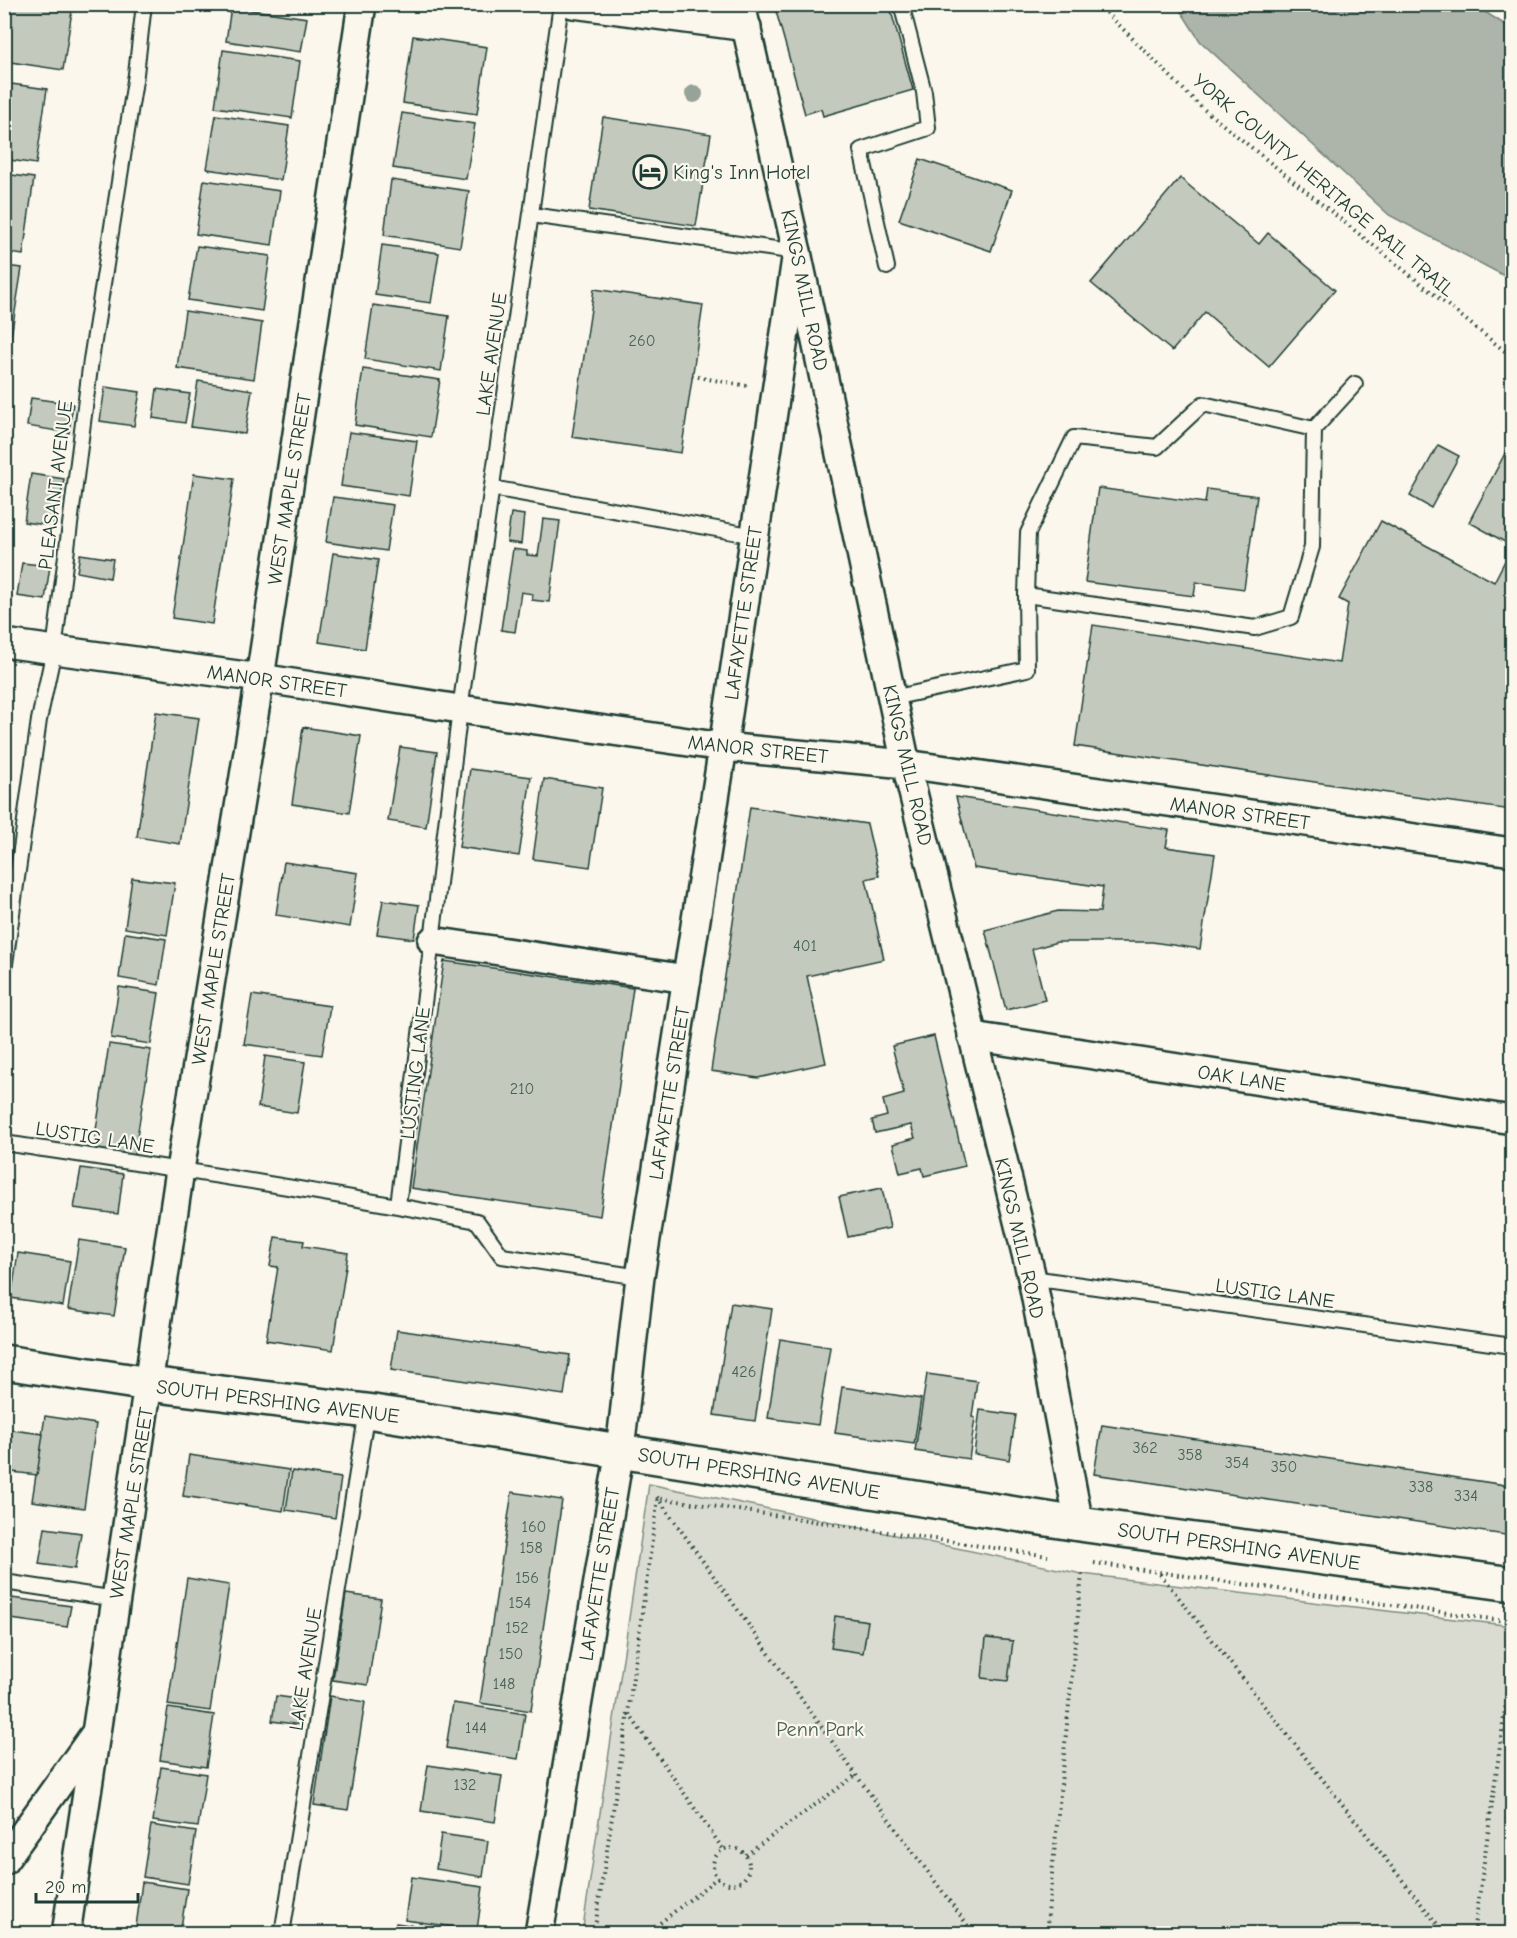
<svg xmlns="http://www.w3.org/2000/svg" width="1517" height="1938" font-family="'Comic Neue',sans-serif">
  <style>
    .green { fill: #dbdcd1; stroke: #7d8c82; stroke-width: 1.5 }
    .water { fill: #adb4aa; stroke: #74847b; stroke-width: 1.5 }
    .building { fill: #c4c9be; stroke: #1f3d34; stroke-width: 1.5 }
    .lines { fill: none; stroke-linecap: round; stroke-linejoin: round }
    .service-casing { stroke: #1f3d34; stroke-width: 18 }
    .minor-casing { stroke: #1f3d34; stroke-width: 32 }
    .tertiary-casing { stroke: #1f3d34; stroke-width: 38 }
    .path { stroke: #1f3d34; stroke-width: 4; stroke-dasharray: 1.5 4.5; stroke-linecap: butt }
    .service { stroke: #fbf7ec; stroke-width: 14 }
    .minor { stroke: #fbf7ec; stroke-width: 27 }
    .tertiary { stroke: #fbf7ec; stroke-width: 33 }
    .tree { fill: #97a298 }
    .labels { text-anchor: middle; stroke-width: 4.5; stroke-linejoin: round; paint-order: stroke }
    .number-label { font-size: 16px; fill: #486056 }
    .poi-label { font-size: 20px; fill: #1f3d34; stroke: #fbf7ec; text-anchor: start }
    .street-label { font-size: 20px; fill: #1f3d34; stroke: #fbf7ec }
    .park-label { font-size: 20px; fill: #455d53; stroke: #fbf7ec }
  </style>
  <rect width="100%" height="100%" fill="#fbf7ec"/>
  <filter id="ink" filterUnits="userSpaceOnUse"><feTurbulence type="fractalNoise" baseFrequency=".0167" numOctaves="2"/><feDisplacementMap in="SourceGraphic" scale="12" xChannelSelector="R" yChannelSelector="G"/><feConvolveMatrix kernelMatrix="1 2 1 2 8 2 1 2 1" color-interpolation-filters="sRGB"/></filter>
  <g filter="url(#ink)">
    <!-- green -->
    <path class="green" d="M649 1484 1082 1574 1512 1626V1933L582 1934Z"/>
    <!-- water -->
    <path class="water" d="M1177 5H1474L1512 29V280L1389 215 1200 41Z"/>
    <!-- building -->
    <g class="building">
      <path d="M6 4H73L63 70 4 61V17Z"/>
      <path d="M774 4H889L913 90 823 116 821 109 805 114Z"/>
      <path d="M231 7 307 18 301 52 226 41Z"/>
      <path d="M413 36 487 47 477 114 403 103Z"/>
      <path d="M223 50 300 61 292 118 215 107Z"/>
      <path d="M4 83 47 89 36 164 4 159Z"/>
      <path d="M402 113 475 124 466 179 393 168Z"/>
      <path d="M216 115 289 126 281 180 207 169Z"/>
      <path d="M603 117 711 134 696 226 589 210Z"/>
      <path d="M920 159 1012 190 991 251 899 220Z"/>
      <path d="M4 174 34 178 23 255 4 252Z"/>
      <path d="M1180 178 1259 244 1268 233 1335 290 1269 367 1205 312 1172 351 1091 283Z"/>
      <path d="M204 180 280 191 272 245 196 234Z"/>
      <path d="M391 180 469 191 460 247 384 235Z"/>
      <path d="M382 245 439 253 431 303 375 295Z"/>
      <path d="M197 246 270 256 262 311 188 300Z"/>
      <path d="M4 266 22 268 10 343 4 342Z"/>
      <path d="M594 289 703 305 681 453 572 437Z"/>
      <path d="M373 305 449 316 441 371 365 359Z"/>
      <path d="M185 311 262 323 254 379 177 368Z"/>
      <path d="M363 369 440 380 431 437 355 425Z"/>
      <path d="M198 381 252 390 245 434 191 427Z"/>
      <path d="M105 387 140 392 134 426 100 421Z"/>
      <path d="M157 389 190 394 185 423 153 418Z"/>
      <path d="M31 398 73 404 69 433 27 426Z"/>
      <path d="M349 432 417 441 409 496 341 486Z"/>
      <path d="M1512 440V546L1469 522Z"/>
      <path d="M1438 445 1459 456 1431 508 1410 496Z"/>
      <path d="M31 474 64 479 60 503 57 502 53 526 24 522Z"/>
      <path d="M194 474 234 479 212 624 172 618Z"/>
      <path d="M1098 488 1205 503 1207 489 1257 496 1244 589 1196 582 1194 596 1085 582Z"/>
      <path d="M333 497 393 505 386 551 326 542Z"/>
      <path d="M511 513 524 515 521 544 507 542Z"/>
      <path d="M543 519 560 521 549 602 532 600 533 594 521 592 515 632 501 630 513 549 527 551V555L538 556Z"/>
      <path d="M1381 521 1494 582 1512 547V810L1408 796 1075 746 1093 625 1339 663 1348 604 1339 599Z"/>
      <path d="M333 553 378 560 365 649 319 642Z"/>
      <path d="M80 554 113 559 110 578 77 572Z"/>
      <path d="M22 563 50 566 45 600 17 596Z"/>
      <path d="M156 712 199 718 180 844 137 837Z"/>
      <path d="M303 727 361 736 349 813 292 804Z"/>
      <path d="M400 747 437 752 426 827 388 821Z"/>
      <path d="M470 769 531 777 519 856 459 847Z"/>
      <path d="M544 779 602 788 590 867 533 859Z"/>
      <path d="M956 797 1169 830 1166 847 1215 854 1200 949 1152 942H1057L1032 949 1045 1000 1006 1010 985 930 1058 911 1100 912 1103 887 974 868Z"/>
      <path d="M750 807 867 824 879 876 866 879 884 959 807 976 826 1063 758 1078 711 1071Z"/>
      <path d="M284 862 358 873 350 927 276 915Z"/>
      <path d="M132 878 175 883 167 935 125 928Z"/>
      <path d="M383 900 419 905 414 939 377 934Z"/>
      <path d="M125 933 166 939 159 985 119 978Z"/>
      <path d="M444 961 633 988 600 1216 411 1188Z"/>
      <path d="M119 987 159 993 151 1044 111 1038Z"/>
      <path d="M252 995 330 1006 322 1055 244 1044Z"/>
      <path d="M934 1036 965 1166 924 1176 922 1168 900 1173 893 1144 915 1138 911 1125 875 1133 872 1120 887 1116 883 1100 904 1094 892 1046Z"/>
      <path d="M109 1044 151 1050 134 1156 93 1150Z"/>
      <path d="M265 1056 305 1062 297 1113 258 1107Z"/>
      <path d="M81 1168 123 1174 118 1214 74 1208Z"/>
      <path d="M882 1188 890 1228 848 1237 839 1197Z"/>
      <path d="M275 1237 304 1241 303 1246 348 1253 333 1350 266 1340 278 1267 270 1266Z"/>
      <path d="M79 1240 125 1247 114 1316 68 1309Z"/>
      <path d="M18 1253 70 1261 63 1306 11 1298Z"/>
      <path d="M4 1256 12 1257 6 1298H4Z"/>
      <path d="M731 1303 772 1309 755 1421 714 1415Z"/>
      <path d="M397 1330 570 1355 564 1395 391 1370Z"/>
      <path d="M780 1339 830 1347 818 1425 768 1418Z"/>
      <path d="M927 1374 977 1381 972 1417 975 1418 969 1459 915 1451Z"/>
      <path d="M842 1387 921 1399 914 1444 835 1433Z"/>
      <path d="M980 1410 1016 1415 1009 1460 974 1454Z"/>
      <path d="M45 1416 96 1424 84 1508 32 1501Z"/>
      <path d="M1102 1425 1512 1486V1536L1094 1474Z"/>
      <path d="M4 1429 43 1434 37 1475 4 1471Z"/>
      <path d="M189 1455 289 1470 283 1511 183 1496Z"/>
      <path d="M292 1471 341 1478 335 1518 286 1510Z"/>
      <path d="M512 1492 562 1500 531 1711 480 1703Z"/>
      <path d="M45 1528 81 1533 75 1569 39 1564Z"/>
      <path d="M187 1578 229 1585 210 1711 168 1705Z"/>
      <path d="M346 1594 381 1599 368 1685 333 1680Z"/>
      <path d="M4 1597 71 1606 67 1627 4 1618Z"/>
      <path d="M835 1616 868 1621 863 1653 831 1648Z"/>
      <path d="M986 1638 1013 1641 1008 1681 982 1678Z"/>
      <path d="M276 1696 304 1700 301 1725 272 1721Z"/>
      <path d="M330 1696 365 1702 348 1810 314 1805Z"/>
      <path d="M453 1703 525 1714 518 1759 446 1748Z"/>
      <path d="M168 1708 214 1715 206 1767 160 1760Z"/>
      <path d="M428 1765 502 1776 495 1822 421 1811Z"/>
      <path d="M161 1767 206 1774 198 1827 153 1821Z"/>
      <path d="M151 1825 196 1832 188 1884 143 1877Z"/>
      <path d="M441 1834 488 1841 483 1877 436 1869Z"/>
      <path d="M411 1877 483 1887 477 1930 405 1920Z"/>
      <path d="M142 1882 187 1889 180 1934H135Z"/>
      <path d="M396 1923 469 1934H394Z"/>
    </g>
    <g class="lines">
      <defs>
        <g id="service">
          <path d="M531 215 797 252"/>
          <path d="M887 267 861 150 928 128 924 92 901 4"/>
          <path d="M492 488 755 536"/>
          <path d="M1026 595 1255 628 1291 617 1312 547 1314 429"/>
          <path d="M892 698 1027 669 1026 595 1028 533 1074 438 1157 447 1203 404 1314 429 1355 384"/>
          <path d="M4 971 39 720 54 650 91 360 136 74 144 4"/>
          <path d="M4 1143C162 1167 320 1190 477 1221L502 1256 640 1277"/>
          <path d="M398 1205 432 941 460 709 561 4"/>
          <path d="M1032 1278 1512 1346"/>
          <path d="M4 1582 116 1599"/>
          <path d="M282 1934 367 1411"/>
        </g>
        <g id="minor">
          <path d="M573 4 747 27"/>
          <path d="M741 4 797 252 906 764 1032 1278 1079 1524"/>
          <path d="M4 643 260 678 460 709 723 747 906 764 1512 852"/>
          <path d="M432 941 687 979"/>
          <path d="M972 1036 1512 1120"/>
          <path d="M4 1861 94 1735"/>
          <path d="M66 1934 180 1170 260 678 362 4"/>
          <path d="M539 1934 620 1450 640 1277 723 747 797 252"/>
        </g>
        <path id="tertiary" d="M4 1362 149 1384 367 1411 1079 1524 1512 1584"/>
      </defs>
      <!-- service casing -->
      <use href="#service" class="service-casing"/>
      <!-- minor casing -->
      <use href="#minor" class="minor-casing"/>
      <!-- tertiary casing -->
      <use href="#tertiary" class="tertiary-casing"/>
      <!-- path -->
      <g class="path">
        <path d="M1098 4 1201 107 1512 357"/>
        <path d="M692 376 748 386"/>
        <path d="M657 1497 856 1775 974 1934"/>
        <path d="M1094 1563 1512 1622"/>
        <path d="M1160 1574 1445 1934"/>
        <path d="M629 1714 723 1849"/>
        <circle cx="731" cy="1866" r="18"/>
        <path d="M746 1855 856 1775"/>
        <path d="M594 1934 628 1713 658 1498 1048 1556"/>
        <path d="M646 1934 717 1878"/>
        <path d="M1046 1934 1082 1574"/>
        <path d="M1474 1934 1512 1659"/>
      </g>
      <!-- service -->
      <use href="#service" class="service"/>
      <!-- minor -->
      <use href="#minor" class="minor"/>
      <!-- tertiary -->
      <use href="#tertiary" class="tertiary"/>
    </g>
    <!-- trees -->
    <circle class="tree" cx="694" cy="94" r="9"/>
  </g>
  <!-- icons -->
  <defs>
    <symbol id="hotel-ring" viewBox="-11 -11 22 22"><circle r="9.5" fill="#fbf7ec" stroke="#1f3d34" stroke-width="1.5"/><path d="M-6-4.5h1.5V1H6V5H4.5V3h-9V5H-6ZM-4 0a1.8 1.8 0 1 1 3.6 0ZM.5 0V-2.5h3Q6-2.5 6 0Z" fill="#1f3d34"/></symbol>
  </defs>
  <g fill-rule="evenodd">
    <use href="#hotel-ring" x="631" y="153" width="38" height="38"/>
  </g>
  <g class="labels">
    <!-- number labels -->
    <g class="number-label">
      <text x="642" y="346">260</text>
      <text x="805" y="951">401</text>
      <text x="522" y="1094">210</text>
      <text x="744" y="1377">426</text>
      <text x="1145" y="1453">362</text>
      <text x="1190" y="1460">358</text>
      <text x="1237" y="1468">354</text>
      <text x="1284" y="1472">350</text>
      <text x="1421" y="1492">338</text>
      <text x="1466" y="1501">334</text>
      <text x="534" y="1532">160</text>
      <text x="531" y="1553">158</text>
      <text x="527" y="1583">156</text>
      <text x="520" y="1608">154</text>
      <text x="517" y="1633">152</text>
      <text x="511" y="1659">150</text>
      <text x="504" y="1689">148</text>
      <text x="476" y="1733">144</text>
      <text x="465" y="1790">132</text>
    </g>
    <!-- poi labels -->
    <g class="poi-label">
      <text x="673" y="179">King's Inn Hotel</text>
    </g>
    <!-- street labels -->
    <g class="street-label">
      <text transform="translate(1324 185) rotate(40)" y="7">YORK COUNTY HERITAGE RAIL TRAIL</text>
      <text transform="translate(805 290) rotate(78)" y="7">KINGS MILL ROAD</text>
      <text transform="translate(491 354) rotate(-82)" y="7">LAKE AVENUE</text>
      <text transform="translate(55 485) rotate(-83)" y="7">PLEASANT AVENUE</text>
      <text transform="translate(289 489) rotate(-81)" y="7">WEST MAPLE STREET</text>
      <text transform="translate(743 613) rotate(-82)" y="7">LAFAYETTE STREET</text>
      <text transform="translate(277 681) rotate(8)" y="7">MANOR STREET</text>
      <text transform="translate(758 749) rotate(6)" y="7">MANOR STREET</text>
      <text transform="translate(908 765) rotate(77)" y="7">KINGS MILL ROAD</text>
      <text transform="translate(1240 813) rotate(8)" y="7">MANOR STREET</text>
      <text transform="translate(213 969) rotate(-81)" y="7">WEST MAPLE STREET</text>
      <text transform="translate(415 1073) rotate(-83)" y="7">LUSTING LANE</text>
      <text transform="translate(1242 1078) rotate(9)" y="7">OAK LANE</text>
      <text transform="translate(669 1093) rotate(-81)" y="7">LAFAYETTE STREET</text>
      <text transform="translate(95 1137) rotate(9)" y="7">LUSTIG LANE</text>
      <text transform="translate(1020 1238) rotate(77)" y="7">KINGS MILL ROAD</text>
      <text transform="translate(1275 1293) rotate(8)" y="7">LUSTIG LANE</text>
      <text transform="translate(278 1401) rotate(7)" y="7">SOUTH PERSHING AVENUE</text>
      <text transform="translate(759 1473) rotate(9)" y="7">SOUTH PERSHING AVENUE</text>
      <text transform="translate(131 1503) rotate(-81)" y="7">WEST MAPLE STREET</text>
      <text transform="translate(1239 1546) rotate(8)" y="7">SOUTH PERSHING AVENUE</text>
      <text transform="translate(599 1574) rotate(-81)" y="7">LAFAYETTE STREET</text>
      <text transform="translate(305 1669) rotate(-81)" y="7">LAKE AVENUE</text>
    </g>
    <!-- park labels -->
    <g class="park-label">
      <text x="820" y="1736">Penn Park</text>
    </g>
  </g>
  <!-- margin -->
  <rect width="1517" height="1938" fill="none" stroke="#fbf7ec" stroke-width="24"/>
  <rect x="12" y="12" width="1493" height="1914" fill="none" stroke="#1f3d34" stroke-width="2" filter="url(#ink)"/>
  <!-- scale -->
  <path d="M36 1893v9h102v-9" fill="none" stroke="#1f3d34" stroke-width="3"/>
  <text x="45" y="1893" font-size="18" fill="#1f3d34" stroke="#fbf7ec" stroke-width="4.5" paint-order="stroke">20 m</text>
</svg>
